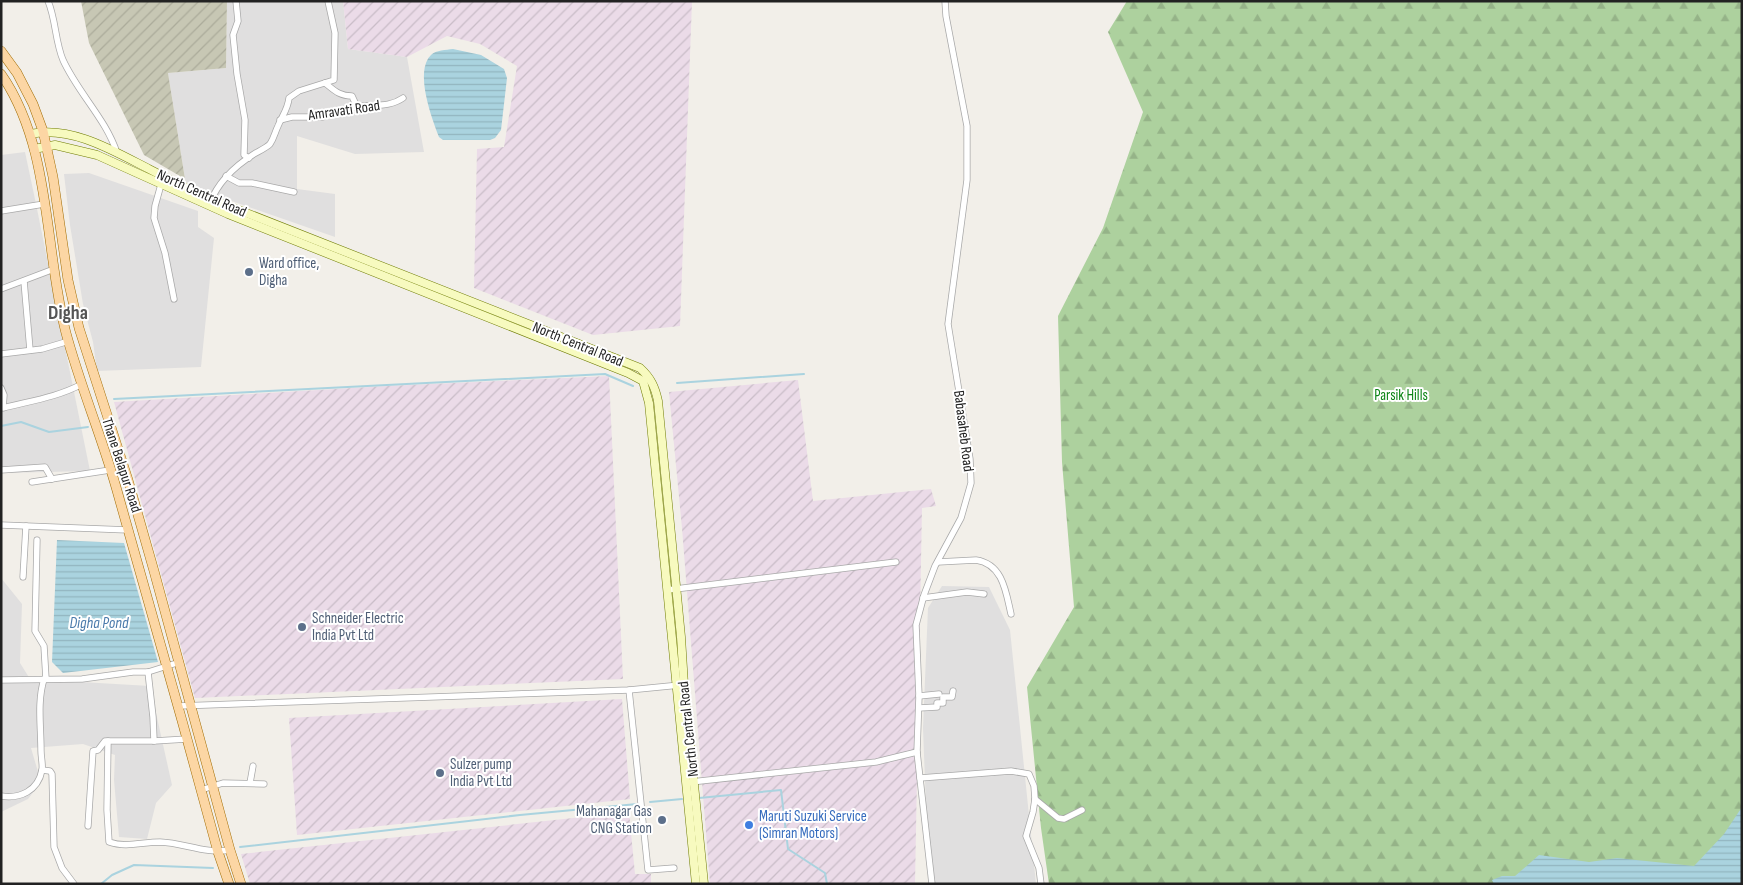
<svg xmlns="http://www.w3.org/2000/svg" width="1743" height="885" font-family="'Sofia Sans Condensed',sans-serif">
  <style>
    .residential { fill: #e0dfdf }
    .industrial { fill: url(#industrial-furrows) }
    .construction { fill: url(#construction-furrows) }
    .forest { fill: url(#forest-firs) }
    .water { fill: url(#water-rules) }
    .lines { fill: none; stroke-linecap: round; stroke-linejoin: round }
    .stream { stroke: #aad3df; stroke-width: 2 }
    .minor-casing { stroke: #a9a9a9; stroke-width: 7 }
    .secondary-casing { stroke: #707d05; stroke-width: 9 }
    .primary-casing { stroke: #a06b00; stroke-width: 10 }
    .minor { stroke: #fff; stroke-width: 5.5 }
    .secondary { stroke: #f7fabf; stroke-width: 8 }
    .primary { stroke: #fcd6a4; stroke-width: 9 }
    .service-dot { fill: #5c6f8a; stroke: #fff; stroke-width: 2 }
    .shop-dot { fill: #3f7fe0; stroke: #fff; stroke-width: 2 }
    .labels { text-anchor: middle; stroke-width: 4; stroke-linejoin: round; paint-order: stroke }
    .street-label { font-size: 15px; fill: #222; stroke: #fff }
    .service-label { font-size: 15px; fill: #4e5e75; stroke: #fff; text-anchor: start }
    .park-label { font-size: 15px; fill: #0c8416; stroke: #fff }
    .shop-label { font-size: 15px; fill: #366cbe; stroke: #fff; text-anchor: start }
    .water-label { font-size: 16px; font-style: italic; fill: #4a7aab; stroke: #fff }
    .district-label { font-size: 20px; font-weight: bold; fill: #555; stroke: #fff }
  </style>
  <defs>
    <pattern id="industrial-furrows" width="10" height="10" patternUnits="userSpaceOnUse" patternTransform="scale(1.25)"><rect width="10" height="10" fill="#ebdbe8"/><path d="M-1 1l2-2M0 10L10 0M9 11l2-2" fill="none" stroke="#c9bcc7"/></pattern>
    <pattern id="construction-furrows" width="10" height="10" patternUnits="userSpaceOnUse" patternTransform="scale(1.25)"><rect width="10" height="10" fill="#c7c7b4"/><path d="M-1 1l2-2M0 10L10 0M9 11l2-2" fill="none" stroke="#abab9a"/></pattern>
    <pattern id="forest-firs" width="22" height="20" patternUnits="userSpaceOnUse" patternTransform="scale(1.25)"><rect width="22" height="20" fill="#add19e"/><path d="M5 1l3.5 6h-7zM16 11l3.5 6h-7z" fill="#95b388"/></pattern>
    <pattern id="water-rules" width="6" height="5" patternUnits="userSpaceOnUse" patternTransform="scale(1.25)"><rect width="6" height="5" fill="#aad3df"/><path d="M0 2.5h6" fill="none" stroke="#92b5bf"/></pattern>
  </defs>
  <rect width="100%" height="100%" fill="#f2efe9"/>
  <!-- residential -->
  <g class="residential">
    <path d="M227 1H343L348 49 407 57 424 152 355 154 297 136V189L335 194V237L186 185 168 73 226 68Z"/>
    <path d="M25 152 36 204 90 471 1 473V155Z"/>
    <path d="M89 173 198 211V227L214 238 201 367 97 371 93 342 83 304 70 225 64 174Z"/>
    <path d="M1 578 22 604 20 663 30 679 150 686 172 785 156 803 147 839 119 837 114 780 115 755 83 744 31 748 41 782 28 799 1 812Z"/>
    <path d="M942 586 989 587 1010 630 1036 884H929L923 728 928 608Z"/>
  </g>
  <!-- industrial -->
  <g class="industrial">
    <path d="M343 1H692L680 326 593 335 474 288 477 149 504 147 517 66 480 44 447 36 407 57 348 49Z"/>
    <path d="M609 376 623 679 195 698 114 402 387 386Z"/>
    <path d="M798 380 813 501 931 489 936 506 922 508 915 884H710L682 528 669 392Z"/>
    <path d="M622 699 630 799 297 835 289 718Z"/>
    <path d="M629 812 635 874H651V884H250L241 854Z"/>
  </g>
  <!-- construction -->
  <path class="construction" d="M81 1H227L226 68 168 73 185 179 144 155 89 43Z"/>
  <!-- forest -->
  <path class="forest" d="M1127 1H1742V884H1049L1041 828 1027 687 1074 607 1062 462 1058 316 1103 228 1143 112 1108 32Z"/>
  <!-- water -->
  <g class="water">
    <path d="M453 49 481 55 504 69 507 78 501 130 495 138 490 140H443L439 137C432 119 414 71 431 55 436 50 446 50 453 49Z"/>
    <path d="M57 540 124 543 158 662 63 673 52 662Z"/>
    <path d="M1742 807V884H1494L1492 880 1502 876H1515L1539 855 1589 862 1617 858 1694 866 1724 834Z"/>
  </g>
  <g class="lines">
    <!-- stream -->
    <g class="stream">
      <path d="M677 383 804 374"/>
      <path d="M114 399 605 374 633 386"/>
      <path d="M1 426 21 422 49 432 88 427"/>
      <path d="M699 798 781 790 788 849 825 873 827 884"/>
      <path d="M650 802 682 799"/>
      <path d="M240 847 520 815 637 804"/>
      <path d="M101 884 112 875 134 865 213 868"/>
    </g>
    <defs>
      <g id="minor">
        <path d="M48 1C56 20 55 41 63 60 78 93 106 119 117 153"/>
        <path d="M236 1 238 21 233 35 237 74 245 120 244 155 249 158"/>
        <path d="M325 83C334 90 339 96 352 96L357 107"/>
        <path d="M280 120 292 117H323L325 113C336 112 346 109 356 107 372 104 389 108 403 98"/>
        <path d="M226 176 239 183H252L294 192"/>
        <path d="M162 181 155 206 154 218 165 253 174 299"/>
        <path d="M210 203C218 182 235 166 254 154 259 151 266 148 270 144 274 138 275 132 278 126 282 116 288 109 289 98L299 91 334 80 335 33 328 1"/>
        <path d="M1 211 44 204"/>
        <path d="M24 281 30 350"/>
        <path d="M1 289 54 269"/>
        <path d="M1 354 42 349 69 341"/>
        <path d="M1 388 4 395 3 408C30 401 58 397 82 384"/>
        <path d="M1 470 45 467 52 479"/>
        <path d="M32 482 110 470"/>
        <path d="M1 525 128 530"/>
        <path d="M37 540 35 631 44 646 46 679"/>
        <path d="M938 562 976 560C1003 564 1006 592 1011 614"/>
        <path d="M23 577 26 526"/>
        <path d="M667 590 896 562"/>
        <path d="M923 598 967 592 984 594"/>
        <path d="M148 672 153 717 154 741"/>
        <path d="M1 680 82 679 133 672H148L180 662"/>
        <path d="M629 690 648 870 674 868"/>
        <path d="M919 696 939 694"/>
        <path d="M178 706 629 690 680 685"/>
        <path d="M919 708 937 707V703H943V697H952L953 691"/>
        <path d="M108 741 107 810 109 842C126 848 143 842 160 842 185 843 204 854 230 850"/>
        <path d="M42 770 50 771 52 774 54 847 62 868 74 884"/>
        <path d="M920 778 1011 771 1029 774 1034 786 1035 799 1033 812 1026 836 1039 868 1041 884"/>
        <path d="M691 782 876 762 917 752"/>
        <path d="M250 783 253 766"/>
        <path d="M201 790 223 783 264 784"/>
        <path d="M1 796C20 799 38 791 42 770 43 765 41 757 41 751 41 726 37 702 44 679"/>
        <path d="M1035 799 1058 818 1064 819 1082 810"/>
        <path d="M88 826 93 751 98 750 105 741H154L187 739"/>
        <path d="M932 884 917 752 919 696 916 625 924 595 935 566 961 518 971 483 970 459 948 324 967 180V126L946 16 945 1"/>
      </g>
      <g id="secondary">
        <path d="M30 134C71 125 114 151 149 169 170 180 190 190 211 199L640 368C651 378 655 387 658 401L681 637 684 685 704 884"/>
        <path d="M34 149 55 145 97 155 228 214 628 373 643 381 649 403 696 884"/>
      </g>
      <g id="primary">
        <path d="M1 51 17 73 33 104 43 131 53 177 68 280 79 328 128 480 154 571 230 850 241 884"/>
        <path d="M1 74C52 147 44 249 66 333 80 385 101 435 116 487 151 609 185 730 218 852L229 884"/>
      </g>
    </defs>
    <!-- minor casing -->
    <use href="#minor" class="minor-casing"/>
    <!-- secondary casing -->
    <use href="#secondary" class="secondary-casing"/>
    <!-- primary casing -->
    <use href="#primary" class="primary-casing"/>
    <!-- minor -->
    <use href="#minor" class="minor"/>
    <!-- secondary -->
    <use href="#secondary" class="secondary"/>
    <!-- primary -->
    <use href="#primary" class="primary"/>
  </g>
  <!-- markers -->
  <g class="service-dot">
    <circle cx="249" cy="272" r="5"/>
    <circle cx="302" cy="627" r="5"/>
    <circle cx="440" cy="773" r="5"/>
    <circle cx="662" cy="820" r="5"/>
  </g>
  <circle class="shop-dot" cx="749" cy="825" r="5"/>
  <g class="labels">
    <!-- street labels -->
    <g class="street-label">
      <text transform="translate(344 110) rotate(-8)" y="5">Amravati Road</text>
      <text transform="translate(202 193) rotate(24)" y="5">North Central Road</text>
      <text transform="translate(578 344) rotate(22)" y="5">North Central Road</text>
      <text transform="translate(964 431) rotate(83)" y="5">Babasaheb Road</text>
      <text transform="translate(122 465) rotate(72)" y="5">Thane Belapur Road</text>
      <text transform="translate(688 729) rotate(-96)" y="5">North Central Road</text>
    </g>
    <!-- service labels -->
    <g class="service-label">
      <text x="259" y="268">Ward office,<tspan x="259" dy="17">Digha</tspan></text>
      <text x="312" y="623">Schneider Electric<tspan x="312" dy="17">India Pvt Ltd</tspan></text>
      <text x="450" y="769">Sulzer pump<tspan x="450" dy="17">India Pvt Ltd</tspan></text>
      <text x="652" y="816" text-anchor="end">Mahanagar Gas<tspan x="652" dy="17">CNG Station</tspan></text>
    </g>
    <!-- park labels -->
    <g class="park-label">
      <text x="1401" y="400">Parsik Hills</text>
    </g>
    <!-- shop labels -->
    <g class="shop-label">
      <text x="759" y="821">Maruti Suzuki Service<tspan x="759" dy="17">(Simran Motors)</tspan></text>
    </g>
    <!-- water labels -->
    <g class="water-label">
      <text x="99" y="628">Digha Pond</text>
    </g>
    <!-- district labels -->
    <g class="district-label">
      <text x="68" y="319">Digha</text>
    </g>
  </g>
  <!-- border -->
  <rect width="1743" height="885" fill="none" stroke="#222222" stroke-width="5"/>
</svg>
